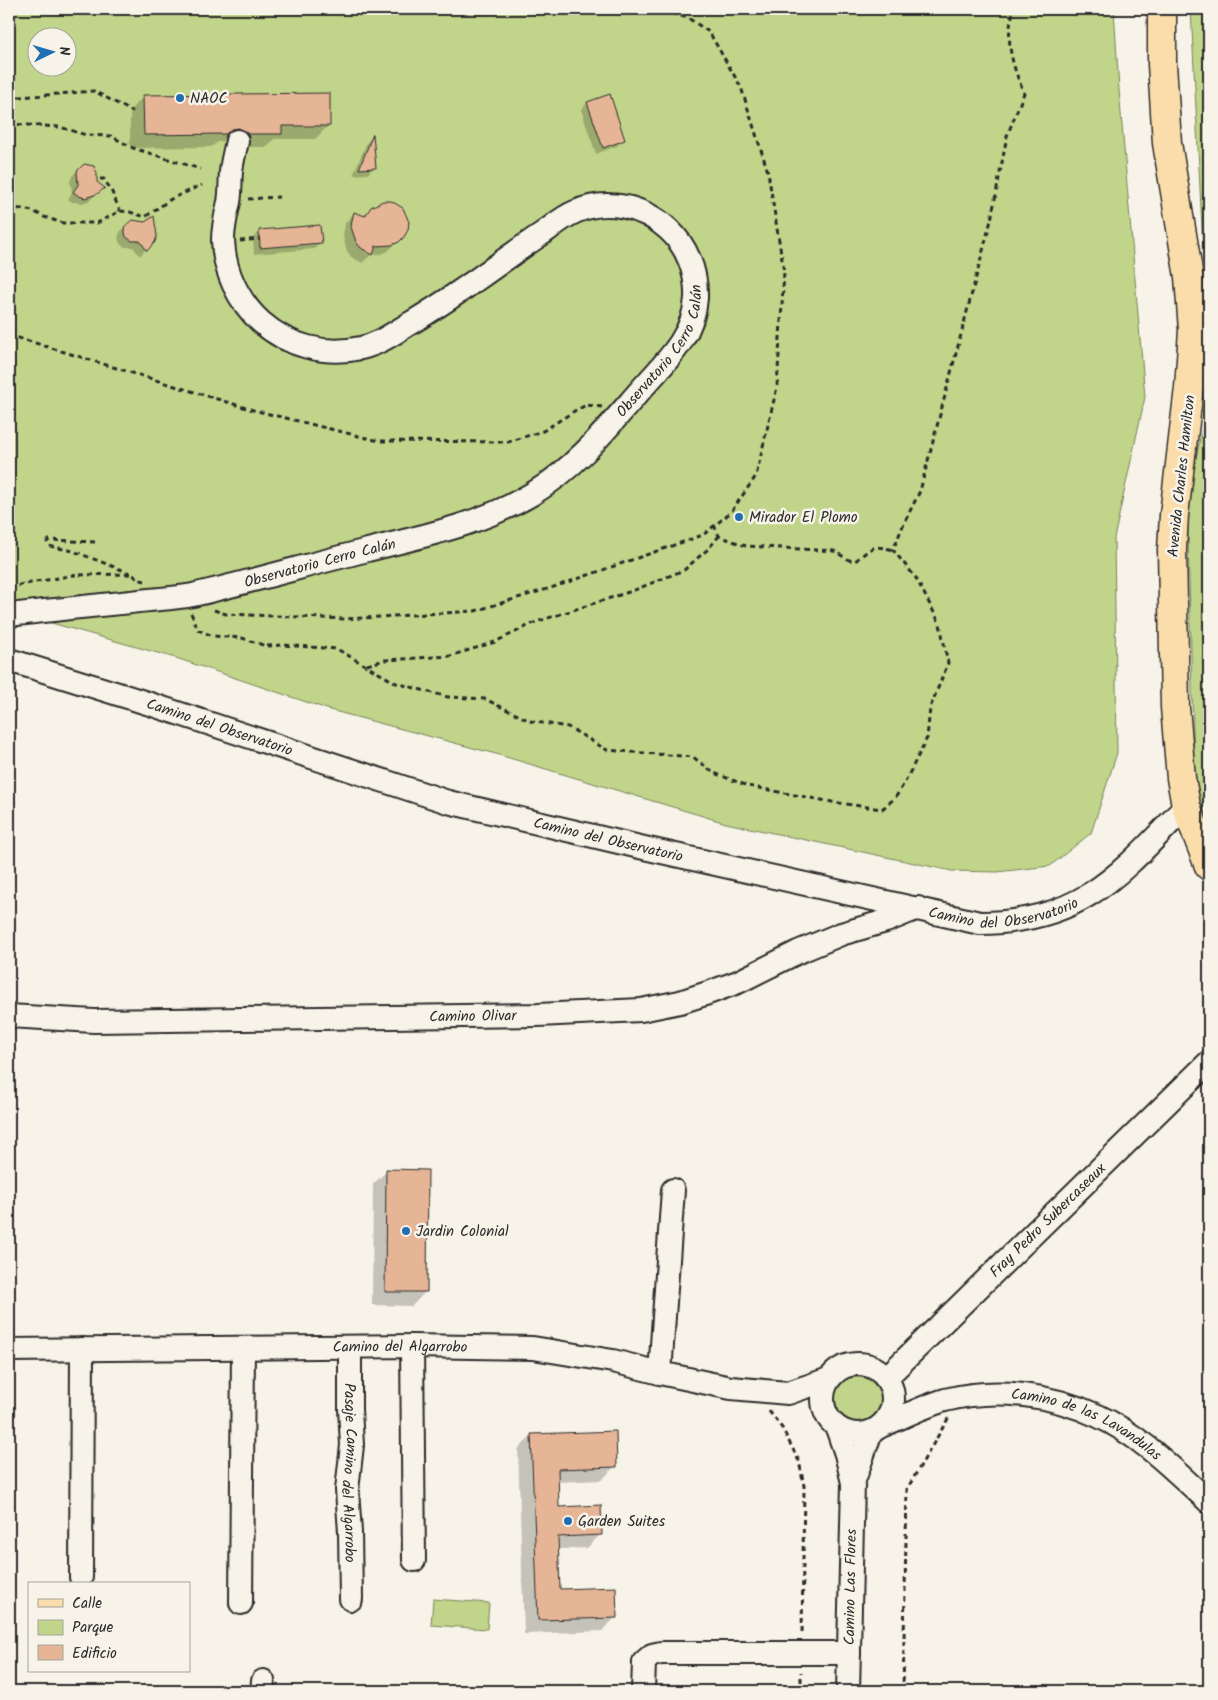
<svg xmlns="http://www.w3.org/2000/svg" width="1218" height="1700" font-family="Kalam,sans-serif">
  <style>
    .green { fill: #c1d58a; stroke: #76805a; fill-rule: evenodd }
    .shadow { fill: #0003 }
    .building { fill: #e5b596; stroke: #2b2b2b }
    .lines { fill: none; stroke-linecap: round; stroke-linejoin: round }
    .minor-casing { stroke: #2b2b2b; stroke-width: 26 }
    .major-casing { stroke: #2b2b2b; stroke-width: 31 }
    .path { stroke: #2b2b2b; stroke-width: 3; stroke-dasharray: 5 4; stroke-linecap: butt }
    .minor { stroke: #f7f3e8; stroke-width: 22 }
    .major { stroke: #faddab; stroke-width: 28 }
    .poi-dot { fill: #1f6fb2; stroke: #f7f3e8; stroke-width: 2 }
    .labels { text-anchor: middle; stroke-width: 5; stroke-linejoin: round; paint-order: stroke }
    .poi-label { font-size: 15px; fill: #2b2b2b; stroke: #f7f3e8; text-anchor: start }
    .street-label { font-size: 15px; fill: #2b2b2b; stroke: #f7f3e8 }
  </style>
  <rect width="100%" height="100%" fill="#f7f3e8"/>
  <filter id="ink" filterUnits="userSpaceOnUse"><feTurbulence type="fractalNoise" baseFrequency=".02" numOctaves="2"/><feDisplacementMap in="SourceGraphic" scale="10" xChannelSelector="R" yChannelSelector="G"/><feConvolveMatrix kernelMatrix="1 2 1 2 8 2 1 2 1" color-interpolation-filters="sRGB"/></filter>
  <g filter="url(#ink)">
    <!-- green -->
    <g class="green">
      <path d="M9 9H1114L1119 90 1145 397 1114 538 1117 753 1091 833 1050 866 997 872 952 871 726 823 496 754 330 710 179 659 9 611ZM38 38H68V68H38Z"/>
      <path d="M1191 9H1209V834L1195 804 1187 501 1208 400 1207 328Z"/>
      <circle cx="857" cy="1401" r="24"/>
      <path d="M433 1599 489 1603 487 1629 431 1625Z"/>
    </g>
    <!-- shadow -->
    <g class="shadow">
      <path d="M609 95 624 139 617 146 596 154 581 110 587 103Z"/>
      <path d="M144 96 329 125 315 139H274L267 147H234L225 141 218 142 211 147 130 148V110Z"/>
      <path d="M372 137 374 167 368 174 353 175 367 142Z"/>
      <path d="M79 169 103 188 89 201 82 203 72 202 68 199 72 192 70 182 72 176Z"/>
      <path d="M372 208 403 236 388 251 382 254 371 255 362 263 351 257 347 251 343 237 345 223 354 213 363 217Z"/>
      <path d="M127 225 154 241 140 256 133 247H125L120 244 118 238 120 232Z"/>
      <path d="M259 232 320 243 314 249 254 254 253 238Z"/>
      <path d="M387 1171 425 1292 412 1306 372 1305 373 1184Z"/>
      <path d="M532 1436 615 1466 602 1480 557 1482 558 1508 601 1534 587 1548 558 1549 559 1590 616 1617 602 1631 524 1634 518 1449Z"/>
    </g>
    <!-- building -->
    <g class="building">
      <path d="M330 93V126H282V134H248L239 128 232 129 226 134 144 135 143 95Z"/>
      <path d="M610 94 625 140 603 148 587 102Z"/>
      <path d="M373 134 376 168 359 169Z"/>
      <path d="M84 164 94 166 97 173V182L105 188 97 194 85 198 79 196 73 192 78 185 77 171Z"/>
      <path d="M383 201H391L403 208 409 222 408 230 404 237 399 242 392 245 376 246 373 255 361 248 356 242 351 227 352 220 354 212 365 216 371 207Z"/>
      <path d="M154 216 157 236 155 242 147 251 140 241H132L126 237 124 227 132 220 145 222Z"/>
      <path d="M320 225 322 243 260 248 259 230Z"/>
      <path d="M386 1169 428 1170 427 1292H385Z"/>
      <path d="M616 1431 617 1467 558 1469 559 1507 601 1505 602 1535 558 1537 560 1589 616 1587 617 1618 538 1620 531 1434Z"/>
    </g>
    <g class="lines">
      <defs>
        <g id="minor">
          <path id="s1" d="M9 615C50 610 91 606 131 602 152 599 173 599 193 595 250 582 307 565 364 551 422 536 480 525 532 494 575 468 605 431 637 394 662 365 694 338 696 298 697 272 687 246 668 229 643 206 606 198 575 212 563 217 553 226 543 233 498 263 456 297 409 324 394 333 379 344 361 348 325 356 288 346 261 322 238 301 224 271 223 240 223 227 226 215 229 202 231 192 230 182 231 172 232 161 235 151 237 141"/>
          <path id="s2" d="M9 660 150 704 448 802 644 848 980 923C1083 922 1120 874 1186 806"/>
          <path id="s3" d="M9 1016 94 1021 538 1015 641 1010 680 1002 708 993 738 982 798 952 841 934 886 921 918 908"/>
          <path d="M412 1346 414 1560"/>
          <path id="s4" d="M350 1347V1409L352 1445 347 1490 350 1532 351 1599"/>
          <path id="s5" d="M9 1350 412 1346 533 1348 613 1361 660 1373 731 1388 788 1393 829 1379"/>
          <circle cx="858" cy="1399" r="35"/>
          <path d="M660 1373 673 1190"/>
          <path id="s6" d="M886 1378 1209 1062"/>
          <path id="s7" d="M881 1426C901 1418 924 1406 945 1400 996 1387 1050 1394 1098 1416 1140 1435 1175 1471 1209 1502"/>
          <path d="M837 1428 846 1454 853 1483 848 1691"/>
          <path d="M853 1483 871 1432"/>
          <path d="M81 1577 82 1349"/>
          <path d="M241 1603 243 1349"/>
          <path d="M262 1691 263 1681"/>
          <path d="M643 1691 644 1662 652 1655 661 1653H849"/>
        </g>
        <path id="major" d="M1162 9V64L1167 143 1189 277 1193 330 1189 388 1174 515 1172 550 1175 707 1181 778 1186 806 1209 866"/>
      </defs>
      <!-- minor casing -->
      <use href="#minor" class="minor-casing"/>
      <!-- major casing -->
      <use href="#major" class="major-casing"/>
      <!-- path -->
      <g class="path">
        <path d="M9 98 94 91 133 112"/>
        <path d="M9 124 60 127 86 135 111 136 133 148 200 169"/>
        <path d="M100 179H104L111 190 120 211"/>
        <path d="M248 199 279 197"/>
        <path d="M9 207 33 211 44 217 63 223H97L120 211 130 212 145 217 171 199 202 185"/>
        <path d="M240 241 260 239"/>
        <path d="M9 335 253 410 379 441 508 442 543 431 576 410 587 405 602 407"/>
        <path d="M714 525 719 536 746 546 834 551 849 560 855 561C872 548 872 544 893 550"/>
        <path d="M95 542 49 540 47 542 49 546 73 551 130 573"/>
        <path d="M9 587 74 575 133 574 137 579 145 581"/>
        <path d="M214 610 226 614 346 619 475 611 557 586 703 535 731 512 756 476 777 387 784 272 768 172 741 87 709 32 688 18 656 9"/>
        <path d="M191 613 198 630 213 636 242 638 266 646 283 645 337 649 396 683 448 697 485 699 530 721 568 727 607 750 693 757 714 773 748 786 832 802 882 809 895 798 905 782 927 738 930 708 948 663 940 624 916 578 893 550 904 523 920 491 991 220 1007 136 1024 93C1012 65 1004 39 1014 9"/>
        <path d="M367 665 385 660 450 656 495 642 536 622 632 591 684 570 708 549 719 536"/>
        <path d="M769 1411 782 1428 799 1461 804 1486 802 1636"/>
        <path d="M801 1691V1672"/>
        <path d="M903 1691 907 1489 949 1417"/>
      </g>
      <!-- minor -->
      <use href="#minor" class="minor"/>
      <!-- major -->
      <use href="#major" class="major"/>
    </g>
  </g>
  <!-- markers -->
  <g class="poi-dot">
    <circle cx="180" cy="98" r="5"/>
    <circle cx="739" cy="517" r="5"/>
    <circle cx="406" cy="1231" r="5"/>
    <circle cx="568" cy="1521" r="5"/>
  </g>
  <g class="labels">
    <!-- poi labels -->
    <g class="poi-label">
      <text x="190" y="103">NAOC</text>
      <text x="749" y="522">Mirador El Plomo</text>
      <text x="416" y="1236">Jardin Colonial</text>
      <text x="578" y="1526">Garden Suites</text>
    </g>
    <!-- street labels -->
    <g class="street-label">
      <text dy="5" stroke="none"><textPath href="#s1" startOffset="736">Observatorio Cerro Calán</textPath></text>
      <text transform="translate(1181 476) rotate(-84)" y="5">Avenida Charles Hamilton</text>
      <text dy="5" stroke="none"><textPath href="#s1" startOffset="316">Observatorio Cerro Calán</textPath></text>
      <text dy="5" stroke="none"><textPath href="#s2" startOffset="221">Camino del Observatorio</textPath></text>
      <text dy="5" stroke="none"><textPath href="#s2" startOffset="626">Camino del Observatorio</textPath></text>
      <text dy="5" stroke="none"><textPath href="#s2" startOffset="1031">Camino del Observatorio</textPath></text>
      <text dy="5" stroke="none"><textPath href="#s3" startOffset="464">Camino Olivar</textPath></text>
      <text dy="5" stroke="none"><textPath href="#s6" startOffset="226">Fray Pedro Subercaseaux</textPath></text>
      <text dy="5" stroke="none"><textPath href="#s5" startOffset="391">Camino del Algarrobo</textPath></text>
      <text dy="5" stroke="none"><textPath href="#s7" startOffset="218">Camino de las Lavandulas</textPath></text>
      <text dy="5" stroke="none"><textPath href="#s4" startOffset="126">Pasaje Camino del Algarrobo</textPath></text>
      <text transform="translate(850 1587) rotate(-89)" y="5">Camino Las Flores</text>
    </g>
  </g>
  <!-- margin -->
  <rect width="1218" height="1700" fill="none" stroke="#f7f3e8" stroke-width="30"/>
  <rect x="15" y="15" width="1188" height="1670" fill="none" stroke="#2b2b2b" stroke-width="2" filter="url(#ink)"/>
  <!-- legend -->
  <rect x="28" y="1582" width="162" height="90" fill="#f7f3e8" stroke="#a5a39c"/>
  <rect x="38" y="1599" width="25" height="8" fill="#faddab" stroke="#a5a39c"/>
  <text x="72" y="1608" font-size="15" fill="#2b2b2b">Calle</text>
  <rect x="38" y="1620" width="25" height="15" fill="#c1d58a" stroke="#a5a39c"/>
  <text x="72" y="1632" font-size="15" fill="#2b2b2b">Parque</text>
  <rect x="38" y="1645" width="25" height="15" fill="#e5b596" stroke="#a5a39c"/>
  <text x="72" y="1658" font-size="15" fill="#2b2b2b">Edificio</text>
  <!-- north arrow -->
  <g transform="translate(52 52) rotate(85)"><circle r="24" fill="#f7f3e8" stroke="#a5a39c"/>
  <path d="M0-4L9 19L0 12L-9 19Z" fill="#1f6fb2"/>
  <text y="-8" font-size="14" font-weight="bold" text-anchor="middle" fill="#2b2b2b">N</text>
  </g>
</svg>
